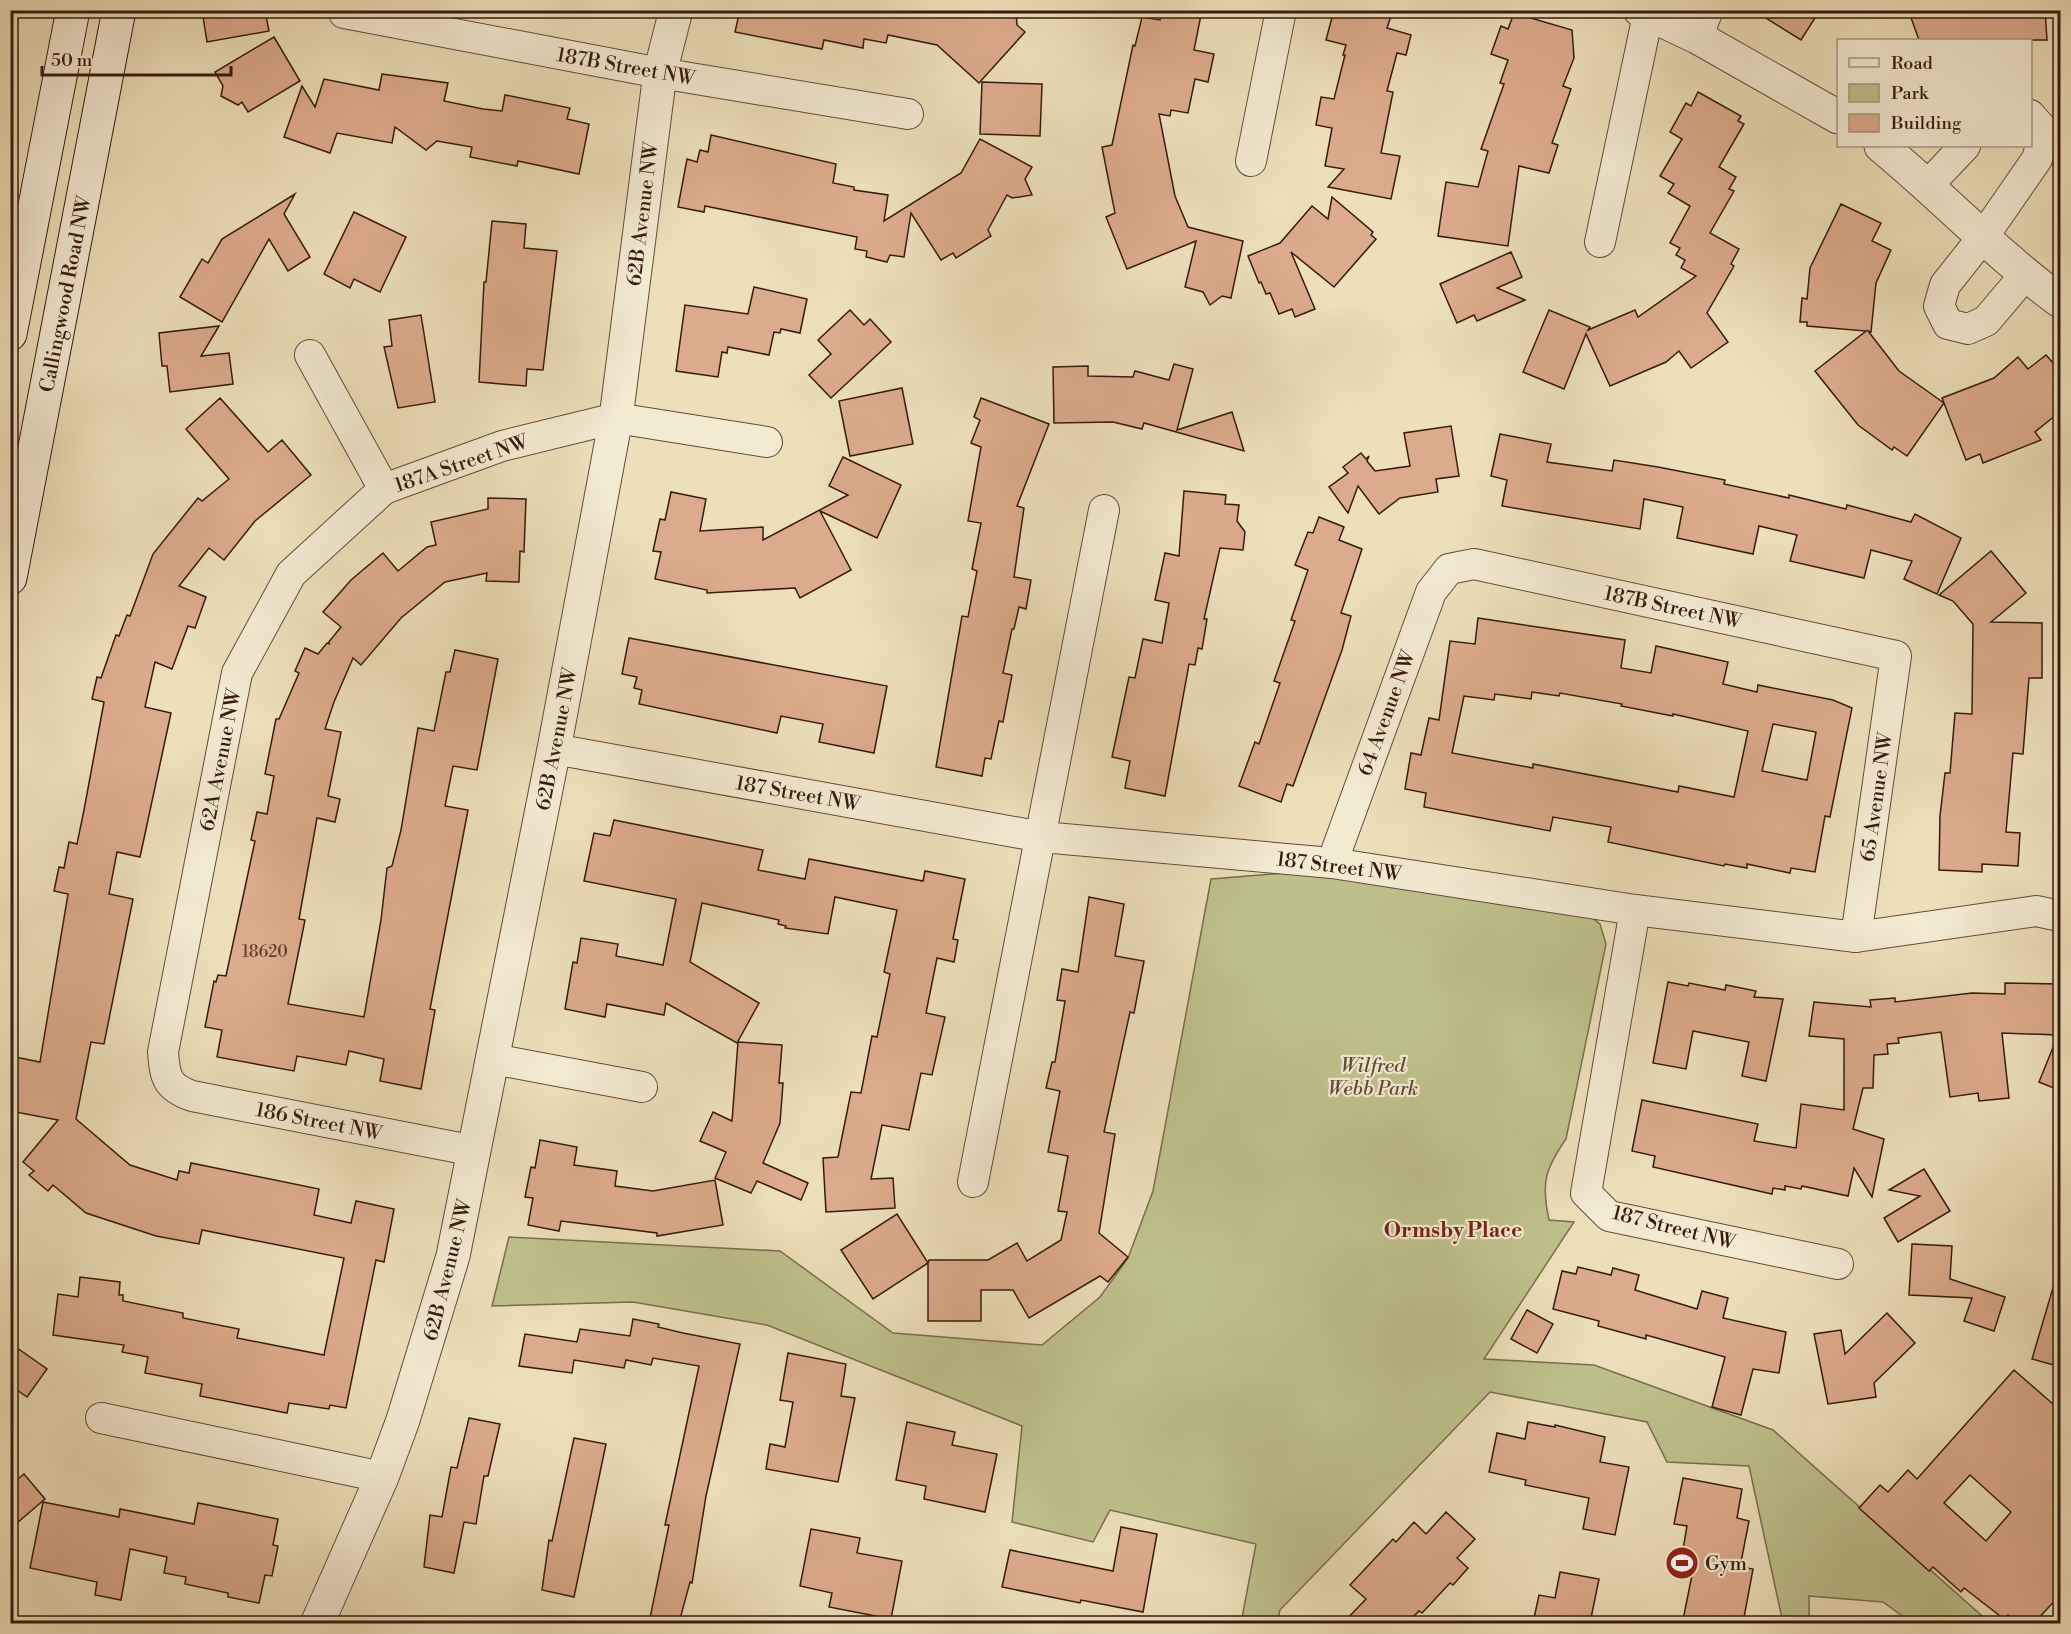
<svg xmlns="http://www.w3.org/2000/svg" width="2071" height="1634" font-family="'Libre Bodoni',serif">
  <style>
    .green { fill: #bec08b; stroke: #7a6d4c; stroke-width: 1.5 }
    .building { fill: #dcaa8c; stroke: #371a0e; stroke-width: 1.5; fill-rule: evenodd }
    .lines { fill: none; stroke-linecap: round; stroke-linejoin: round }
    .minor-casing { stroke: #644b39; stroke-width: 32 }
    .tertiary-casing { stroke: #644b39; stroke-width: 35 }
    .secondary-casing { stroke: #371a0e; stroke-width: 35 }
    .minor { stroke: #f3ead2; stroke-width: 30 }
    .tertiary { stroke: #f3ead2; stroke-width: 33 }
    .secondary { stroke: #f3ead2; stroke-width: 33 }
    .labels { text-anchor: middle; stroke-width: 4.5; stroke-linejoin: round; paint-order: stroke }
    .number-label { font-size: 16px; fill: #603e2e }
    .street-label { font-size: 20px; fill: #371a0e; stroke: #f3ead2 }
    .park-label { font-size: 20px; font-style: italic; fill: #604c34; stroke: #f3ead2 }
    .poi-label { font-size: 20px; fill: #371a0e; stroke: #f3ead2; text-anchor: start }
    .neighbourhood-label { font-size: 21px; font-weight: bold; fill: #7a1f14; stroke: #f3ead2 }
  </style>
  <rect width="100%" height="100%" fill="#ecdfba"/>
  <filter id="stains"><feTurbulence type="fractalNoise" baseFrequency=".00333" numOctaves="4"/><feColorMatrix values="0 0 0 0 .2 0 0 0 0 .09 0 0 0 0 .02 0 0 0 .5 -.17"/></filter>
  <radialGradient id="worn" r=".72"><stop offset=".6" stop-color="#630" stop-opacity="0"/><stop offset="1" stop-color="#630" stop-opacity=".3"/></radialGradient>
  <!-- green -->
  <path class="green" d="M1286 873 1398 883 1586 913 1600 924 1606 944 1566 1139C1545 1169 1541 1183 1549 1220L1574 1222 1484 1359 1594 1365 1773 1430 1990 1623H1912L1883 1602 1809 1596V1623H1783L1749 1466 1667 1462 1647 1422 1490 1392 1280 1610 1277 1623H1241L1256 1544 1110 1510 1093 1542 1012 1522 1022 1426 767 1325 633 1302 492 1306 509 1237 780 1251 893 1333 1042 1345 1100 1297 1128 1258 1153 1191 1211 879Z"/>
  <!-- building -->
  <g class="building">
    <path d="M202 10H265L269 31 207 42Z"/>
    <path d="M740 10H996L1016 12 1017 25 1025 32 979 83 937 45 888 35 886 43 864 39 863 48 824 40 822 49 735 32Z"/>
    <path d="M1162 10H1202L1194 50 1214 54 1208 82 1195 79 1188 113 1171 110 1170 116 1159 114 1175 196 1188 227 1243 241 1231 298 1222 296 1210 305 1203 292 1185 287 1196 241 1127 269 1106 217 1115 213 1102 147 1112 145 1133 45 1135 46 1142 17 1160 20Z"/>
    <path d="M1334 10H1393L1387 28 1411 35 1406 55 1397 53 1387 91 1393 92 1381 153 1400 156 1391 199 1328 187 1344 169 1325 166 1332 128 1316 125 1321 97 1334 99 1345 55H1343L1346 45 1326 40Z"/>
    <path d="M1753 10H1820L1801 40Z"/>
    <path d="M1922 10H2045L2047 40H1919L1910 15Z"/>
    <path d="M1514 13 1572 30 1574 58 1563 86 1571 89 1552 143 1558 145 1549 173 1519 166 1508 246 1438 236 1446 182 1478 187 1488 151 1481 149 1504 84 1500 83 1508 60 1491 54 1501 26 1508 29Z"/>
    <path d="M274 37 300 81 248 112 242 102 238 105 221 96 223 86 215 72Z"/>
    <path d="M382 74 448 83 444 101 483 109 502 111 505 95 570 108 567 119 589 124 579 174 518 161 517 166 470 157 472 147 437 141 426 150 395 127 392 143 337 133 330 153 284 137 302 86 315 107 324 79 379 90Z"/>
    <path d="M982 82 1042 84 1040 136 980 134Z"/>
    <path d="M1698 92 1741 116 1738 121 1744 124 1719 167 1736 177 1729 189 1734 191 1710 233 1739 249 1731 264 1734 266 1707 313 1728 342 1691 368 1679 351 1666 362 1610 386 1586 334 1564 389 1523 372 1549 310 1590 327 1588 330 1635 310 1638 317 1696 276 1681 268 1685 260 1676 255 1680 248 1670 243 1690 206 1668 193 1674 184 1660 176 1682 139 1670 132 1686 103 1691 106Z"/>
    <path d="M711 135 836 164 833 183 854 187V190L888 195 884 221 961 173 980 139 1032 167 1025 179 1032 195 1012 198 1007 195 988 230 991 236 956 258 953 253 941 260 911 213 904 257 890 255 887 262 866 257 867 251 855 249 857 237 705 206 704 212 678 207 687 159 697 162 700 150 708 152Z"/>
    <path d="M295 194 284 214 310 257 288 271 269 239 222 322 180 297 202 259 208 263 222 239Z"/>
    <path d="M1332 197 1373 232 1371 235 1376 239 1334 287 1291 252 1315 309 1295 317 1292 309 1279 314 1270 293 1266 294 1261 282 1259 283 1248 256 1280 243 1312 206 1328 219Z"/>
    <path d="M1841 204 1881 223 1872 241 1891 250 1876 283 1871 332 1868 331 1899 371 1944 403 1942 398 1994 378 2018 357 2028 369 2046 355 2061 372V411L2035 432 2041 440 1983 463 1980 454 1966 460 1944 403 1907 456 1894 447 1892 450 1858 425 1815 371 1866 331 1807 326V322H1800L1802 298 1807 299 1810 268Z"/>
    <path d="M354 212 406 237 380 292 354 279 350 288 324 274Z"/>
    <path d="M492 221 526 224 524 248 557 251 543 370 527 369 526 386 479 382 484 282H486Z"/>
    <path d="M1511 252 1522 277 1497 288 1525 300 1477 321 1474 315 1457 323 1440 284Z"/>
    <path d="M754 287 807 299 800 333 781 329 780 333 774 332 769 355 728 347 727 353 722 352 718 377 676 371 685 305 748 314Z"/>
    <path d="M850 310 864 325 870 319 891 342 831 398 809 375 831 354 818 340Z"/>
    <path d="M421 315 435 402 398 408 384 347 392 346 389 320Z"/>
    <path d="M219 326 201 356 229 353 233 384 170 392 167 366H162L159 333Z"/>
    <path d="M1174 364 1193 369 1177 430 1232 412 1244 451 1144 423 1142 429 1113 422 1054 423 1053 367 1088 366V376L1133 377 1135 371 1169 380Z"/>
    <path d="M902 388 913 444 850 456 839 401Z"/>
    <path d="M220 398 268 452 282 440 311 475 255 521 224 560 209 548 179 586 206 597 195 628 188 626 172 669 155 662 145 707 171 713 140 857 117 852 109 894 133 899 104 1044 91 1042 76 1119 130 1165 177 1180 179 1171 189 1173 191 1163 319 1189 314 1215 351 1223 356 1201 394 1209 384 1262 376 1260 346 1408 330 1405 329 1409 289 1403 287 1413 200 1396 202 1384 145 1373 148 1357 122 1352 124 1345 53 1335 58 1294 78 1297 80 1277 120 1282 119 1295H123V1301L183 1313V1318L239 1329 237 1338 324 1355 344 1258 202 1230 199 1244 156 1236 86 1213 53 1185 48 1191 29 1175 34 1171 23 1162 58 1120 10 1111V1056L40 1062 68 894 54 891 59 867 64 868 69 842 77 844 84 810 104 702 92 699 97 677 101 678 116 635 119 636 127 615 130 616 153 554 198 498 202 501 229 479 186 429Z"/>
    <path d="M981 398 1049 424 1017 506 1024 508 1014 577 1031 580 1026 609 1019 607 1014 629H1012L1003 673 1012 675 1003 722 999 721 991 759 985 758 982 776 936 767 962 616 968 617 977 571 972 569 981 523 968 521 981 447 971 443 980 420 974 417Z"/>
    <path d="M1451 426 1459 476 1436 479 1438 492 1400 498 1379 514 1358 486 1348 513 1329 487 1348 473 1343 467 1361 453 1366 459 1369 456 1367 461 1375 471 1410 466 1404 433Z"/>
    <path d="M1500 434 1551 444 1547 462 1612 471 1614 460 1658 467 1725 480 1724 484 1789 498V495L1846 509 1847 505 1911 522 1915 514 1961 538 1937 594 1904 579 1912 561 1871 550 1864 578 1790 561 1797 535 1759 526 1753 554 1677 538 1683 507 1644 499 1640 529 1502 506 1507 480 1491 476Z"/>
    <path d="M843 457 901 485 877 538 820 511 851 570 800 598 795 588 707 593V590L655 579 661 552 653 551 660 519 665 520 671 492 706 499 700 531 763 527V540L848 495 829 486Z"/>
    <path d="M1184 491 1226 495 1225 504 1239 505 1237 521 1245 532 1243 550 1220 548 1204 619H1207L1202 649 1198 648 1195 665 1189 664 1165 796 1125 788 1130 761 1112 757 1129 677 1135 678 1143 639 1162 643 1169 603 1155 600 1165 553 1179 556Z"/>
    <path d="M488 498 526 499 524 552 520 551 519 582 486 581 487 573 445 582 401 618 361 665 353 658 334 702 325 729 341 732 328 796 340 799 335 822 317 818 299 919 305 920 288 1004 364 1017 381 920 387 868 392 866 401 830 418 728 434 731 446 672H450L455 650 498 659 477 770 453 766 445 806 468 810 430 1009 435 1010 421 1089 380 1081 384 1059 349 1051 346 1065 297 1056 294 1071 217 1057 222 1030 205 1027 214 981 216 982 218 975 226 976 255 841 251 840 257 812 267 814 274 776 265 774 276 719H279L299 673 295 671 305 648 318 654 327 643 330 644 328 643 341 627 323 612 351 580 383 553 398 571 427 547 436 545 431 522 488 509Z"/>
    <path d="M1319 517 1344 527 1339 540 1362 549 1341 613 1351 616 1342 650 1293 786 1287 784 1281 802 1239 786 1255 742 1259 744 1280 683 1274 681 1295 621 1291 620 1308 570 1295 565 1308 532 1313 533Z"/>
    <path d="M1991 551 2026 593 1991 622 2042 623V678H2029L2023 754 2013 753 2006 832 2020 833 2018 866 1982 864V872L1939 870 1940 816 1945 773H1950L1955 713 1972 714 1973 624 1953 601 1939 595Z"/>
    <path d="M1478 618 1625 640 1621 668 1651 673 1656 646 1728 662 1723 684 1757 692 1758 685 1833 700 1852 708 1830 817 1825 816 1815 872 1791 868 1790 873 1747 864V868L1725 864 1724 866 1608 842 1611 827 1553 817 1550 831 1424 807 1426 793 1405 789 1411 753 1421 755 1429 718 1439 720 1450 641 1475 644ZM1532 692 1559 696 1560 693 1622 704 1621 706 1673 716V714L1748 731 1734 797 1679 786 1678 792 1533 764V768L1452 753 1464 696 1494 700 1495 694 1531 699ZM1773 724 1816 732 1807 780 1762 771Z"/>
    <path d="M629 638 887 686 874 753 819 742 823 724 781 716 777 733 639 704 642 690 634 688 637 677 622 674Z"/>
    <path d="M614 820 763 850 758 870 805 879 809 859 923 881 925 871 965 879 953 939 958 940 954 962 937 958 926 1013 945 1017 932 1075 921 1073 909 1130 882 1125 871 1179 893 1178 895 1208 826 1212 823 1158 838 1157 851 1092 861 1093 872 1036 877 1037 890 974 884 972 897 910 835 897 828 934 785 928 786 926 778 924 779 920 702 903 690 962 759 1003 737 1043 666 1003 664 1015 607 1004 605 1017 565 1009 573 962 577 963 581 938 618 944 616 956 663 965 676 899 584 881 594 833 610 836Z"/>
    <path d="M1089 897 1124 904 1115 956 1144 961 1134 1013 1130 1012 1104 1132 1115 1134 1099 1233 1128 1257 1108 1282 1100 1276 1029 1318 1013 1290H981V1321H928V1263L873 1299 841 1250 897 1214 928 1263 929 1260H988L1017 1243 1027 1261 1061 1240 1067 1212 1058 1211 1068 1156 1048 1152 1060 1091 1046 1088 1052 1062H1055L1065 1001 1057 1000 1062 969 1078 972Z"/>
    <path d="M1668 982 1688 986 1689 983 1725 990 1726 985 1756 991 1754 997 1783 999 1766 1081 1742 1076 1749 1042 1693 1031 1686 1069 1653 1063Z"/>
    <path d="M2005 983 2061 984V1091L2039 1082 2058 1035 2002 1033 2009 1098 1979 1101 1978 1093 1950 1097 1941 1032 1898 1038 1899 1043 1887 1044 1888 1054 1874 1055 1873 1088H1863L1853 1129 1884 1139 1872 1197 1854 1168 1848 1196 1802 1186 1801 1189 1785 1186V1190L1773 1188 1772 1194 1653 1167 1655 1156 1632 1151 1642 1100 1758 1124 1754 1141 1796 1148 1801 1104 1844 1110V1039L1809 1036 1814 1002 1871 1007 1870 1000 1895 998V1002L1972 993 2005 994Z"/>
    <path d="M738 1042 782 1045 779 1083H783L780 1123 763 1163 808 1183 801 1200 757 1181 751 1193 715 1178 726 1152 700 1141 713 1112 732 1121Z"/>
    <path d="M540 1140 577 1147 574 1165 617 1171 615 1186 653 1191 715 1180 723 1225 657 1236V1233L561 1221 559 1231 528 1225 533 1198 525 1197 531 1167 535 1168Z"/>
    <path d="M1924 1169 1950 1211 1898 1242 1884 1218 1920 1196 1889 1190Z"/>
    <path d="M1912 1244 1952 1246 1950 1279 2005 1297 1994 1331 1964 1321 1972 1298 1909 1295Z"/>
    <path d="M1578 1267 1611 1275 1613 1268 1639 1275 1635 1290 1697 1309 1702 1291 1728 1298 1723 1318 1786 1332 1779 1373 1753 1369 1741 1415 1712 1407 1725 1357 1646 1335V1339L1598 1326 1599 1321 1553 1309 1562 1271 1576 1274Z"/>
    <path d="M2055 1281 2061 1282V1367L2032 1359Z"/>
    <path d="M1527 1310 1553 1324 1537 1353 1511 1339Z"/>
    <path d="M1887 1313 1915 1343 1874 1383 1876 1397 1828 1404 1814 1334 1841 1330 1845 1354Z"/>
    <path d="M633 1319 659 1324 658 1327 683 1333 740 1344 706 1496 692 1583 690 1582 679 1623H649L669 1525H665L699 1366 653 1358 651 1365 626 1360 624 1368 574 1360 572 1373 519 1366 525 1334 577 1342 580 1329 630 1336Z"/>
    <path d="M10 1343 47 1369 27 1397 10 1385Z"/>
    <path d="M788 1353 846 1364 841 1396 855 1398 838 1482 766 1469 770 1444 785 1447 793 1402 780 1400Z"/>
    <path d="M2014 1370 2061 1411V1594L2034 1623H2017L2008 1615 2004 1619 1964 1588 1961 1592 1933 1567 1929 1571 1859 1508 1880 1485 1888 1492 1908 1470 1917 1479ZM1970 1475 2011 1512 1986 1541 1944 1503Z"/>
    <path d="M469 1418 500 1424 488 1476H484L476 1524 464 1522 454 1573 424 1567 430 1515 442 1517 451 1467 457 1468Z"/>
    <path d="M907 1422 955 1432 952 1445 997 1454 985 1512 924 1499 926 1486 896 1480Z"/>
    <path d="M1528 1422 1555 1427V1425L1605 1437 1600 1462 1629 1467 1615 1535 1583 1529 1589 1498 1525 1485 1526 1480 1489 1472 1497 1433 1525 1439Z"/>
    <path d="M574 1438 606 1444 574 1597 542 1590 549 1540 552 1541Z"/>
    <path d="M24 1474 45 1499 10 1529V1485Z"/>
    <path d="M1683 1478 1742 1489 1737 1518 1749 1521 1740 1567 1753 1569 1743 1623H1703L1683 1620 1692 1575 1679 1573 1687 1526 1674 1524Z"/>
    <path d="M43 1502 119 1517 120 1509 194 1524 198 1503 278 1519 273 1545 278 1546 272 1576 265 1575 259 1603 228 1597V1593L185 1584 186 1577 164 1573 167 1557 130 1549 121 1600 95 1595 97 1582 30 1568Z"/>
    <path d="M1446 1512 1475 1539 1457 1558 1468 1568 1453 1585 1450 1583 1422 1613 1419 1611 1407 1623H1343L1366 1599 1350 1585 1393 1539 1396 1542 1414 1522 1426 1534Z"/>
    <path d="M1121 1527 1157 1534 1143 1612 1081 1600 1080 1603 1002 1587 1010 1550 1113 1571Z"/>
    <path d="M811 1529 860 1538 857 1553 902 1561 891 1619 829 1607 832 1593 800 1586Z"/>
    <path d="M1560 1572 1599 1579 1590 1623H1533L1539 1595 1555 1598Z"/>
  </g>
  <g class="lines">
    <defs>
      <g id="minor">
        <path d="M344 13 660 73 908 114"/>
        <path d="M1697 37 1708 10"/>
        <path d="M1251 161 1281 10"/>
        <path d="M1928 185 1965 146"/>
        <path d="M1600 242 1649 10"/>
        <path d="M2025 275 1986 321 1968 329 1948 324 1939 306 1945 285 1983 237 2037 159 2045 132 2030 115"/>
        <path d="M310 355 384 489"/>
        <path d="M554 749 1042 837 1332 863 1635 910 1856 937 2036 911 2060 916"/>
        <path d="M1332 863 1431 592 1449 569 1474 564 1896 656 1856 937"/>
        <path d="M1635 910 1586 1193 1609 1216 1838 1264"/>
        <path d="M493 1059 642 1087"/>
        <path d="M475 1151 192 1096C167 1087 165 1078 163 1052L237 673 291 574 384 489 502 446 616 418 767 442"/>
        <path d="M973 1182 1104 510"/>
        <path d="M101 1418 382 1477"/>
      </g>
      <g id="tertiary">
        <path d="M1640 10 1697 37 1838 117"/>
        <path d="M1881 146C1942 196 1996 254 2060 301"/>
        <path d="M317 1624 382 1477 403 1420 453 1256 554 749 616 418 660 73 676 10"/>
      </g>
      <g id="secondary">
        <path d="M10 334 73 10"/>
        <path d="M10 578 119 10"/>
      </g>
    </defs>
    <!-- minor casing -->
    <use href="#minor" class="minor-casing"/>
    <!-- tertiary casing -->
    <use href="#tertiary" class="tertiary-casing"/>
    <!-- secondary casing -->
    <use href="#secondary" class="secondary-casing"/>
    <!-- minor -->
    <use href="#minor" class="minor"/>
    <!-- tertiary -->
    <use href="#tertiary" class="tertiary"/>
    <!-- secondary -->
    <use href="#secondary" class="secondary"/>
  </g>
  <!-- icons -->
  <defs>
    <symbol id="stadium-disc" viewBox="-11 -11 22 22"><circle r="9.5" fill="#8f2418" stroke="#f3ead2"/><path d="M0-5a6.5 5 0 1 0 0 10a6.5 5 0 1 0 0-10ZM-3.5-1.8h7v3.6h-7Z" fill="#fff"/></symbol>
  </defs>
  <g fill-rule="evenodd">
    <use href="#stadium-disc" x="1663" y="1544" width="38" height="38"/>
  </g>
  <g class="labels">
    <!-- number labels -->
    <g class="number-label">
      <text x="265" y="957">18620</text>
    </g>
    <!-- street labels -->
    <g class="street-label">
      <text transform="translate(626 66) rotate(10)" y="7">187B Street NW</text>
      <text transform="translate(642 214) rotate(-83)" y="7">62B Avenue NW</text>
      <text transform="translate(65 294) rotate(-79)" y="7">Callingwood Road NW</text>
      <text transform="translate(461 463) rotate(-19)" y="7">187A Street NW</text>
      <text transform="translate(1673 607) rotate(12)" y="7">187B Street NW</text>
      <text transform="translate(1386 713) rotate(-70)" y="7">64 Avenue NW</text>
      <text transform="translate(556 739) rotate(-79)" y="7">62B Avenue NW</text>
      <text transform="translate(220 760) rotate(-79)" y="7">62A Avenue NW</text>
      <text transform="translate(798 793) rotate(10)" y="7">187 Street NW</text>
      <text transform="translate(1876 797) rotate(-82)" y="7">65 Avenue NW</text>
      <text transform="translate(1339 866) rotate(7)" y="7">187 Street NW</text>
      <text transform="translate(319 1121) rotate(11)" y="7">186 Street NW</text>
      <text transform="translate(1674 1227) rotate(14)" y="7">187 Street NW</text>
      <text transform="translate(447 1270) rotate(-76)" y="7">62B Avenue NW</text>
    </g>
    <!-- park labels -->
    <g class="park-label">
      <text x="1373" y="1072">Wilfred<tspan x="1373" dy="23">Webb Park</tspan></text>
    </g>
    <!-- poi labels -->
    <g class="poi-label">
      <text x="1705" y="1570">Gym</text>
    </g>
    <!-- neighbourhood labels -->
    <g class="neighbourhood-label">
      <text x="1453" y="1237">Ormsby Place</text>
    </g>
  </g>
  <!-- margin -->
  <rect width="2071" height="1634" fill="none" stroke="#ecdfba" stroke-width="36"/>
  <rect x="12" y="12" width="2047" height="1610" fill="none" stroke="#371a0e" stroke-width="3"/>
  <rect x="18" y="18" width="2035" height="1598" fill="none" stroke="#371a0e" stroke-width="1.5"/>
  <!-- legend -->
  <rect x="1837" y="39" width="195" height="108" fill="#f3ead2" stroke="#a89784" stroke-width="1.5"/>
  <rect x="1849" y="58" width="30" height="9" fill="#f3ead2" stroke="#a89784" stroke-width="1.5"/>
  <text x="1891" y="69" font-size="18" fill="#371a0e">Road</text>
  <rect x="1849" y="84" width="30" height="18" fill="#bec08b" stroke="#a89784" stroke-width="1.5"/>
  <text x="1891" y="99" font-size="18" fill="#371a0e">Park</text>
  <rect x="1849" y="114" width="30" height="18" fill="#dcaa8c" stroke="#a89784" stroke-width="1.5"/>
  <text x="1891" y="129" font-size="18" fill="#371a0e">Building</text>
  <!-- scale -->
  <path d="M42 66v9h189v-9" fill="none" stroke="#371a0e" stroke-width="3"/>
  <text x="51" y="66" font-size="18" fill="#371a0e" stroke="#f3ead2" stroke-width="4.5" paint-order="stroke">50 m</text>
  <rect width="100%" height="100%" filter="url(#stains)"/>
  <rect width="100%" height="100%" fill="url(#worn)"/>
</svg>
